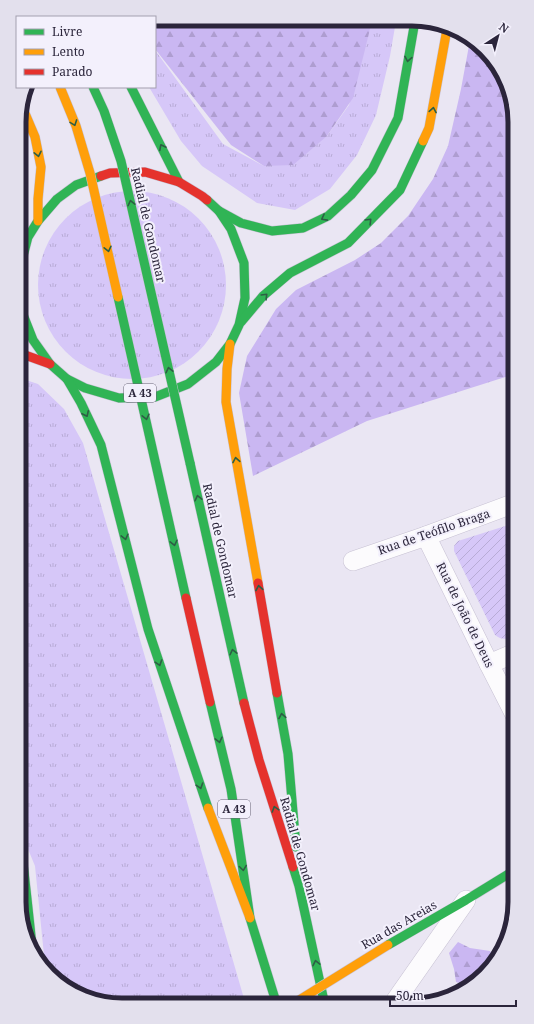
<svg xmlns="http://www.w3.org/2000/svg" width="534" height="1024" font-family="'Noto Serif',serif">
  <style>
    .grass { fill: url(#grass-tufts) }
    .forest { fill: url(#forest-firs) }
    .garden { fill: url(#garden-furrows) }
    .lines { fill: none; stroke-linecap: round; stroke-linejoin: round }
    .street-casing { stroke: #c7c1d3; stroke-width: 20 }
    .fast-casing { stroke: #c7c1d3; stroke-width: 10 }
    .slow-casing { stroke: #c7c1d3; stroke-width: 10 }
    .jam-casing { stroke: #c7c1d3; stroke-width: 10 }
    .street { stroke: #fcfbfd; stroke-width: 19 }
    .fast { stroke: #30b455; stroke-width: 9 }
    .slow { stroke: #ff9f0a; stroke-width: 9 }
    .jam { stroke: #e5322d; stroke-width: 9 }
    .fast-bridge-casing { stroke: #c7c1d3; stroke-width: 10; stroke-linecap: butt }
    .slow-bridge-casing { stroke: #c7c1d3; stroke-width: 10; stroke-linecap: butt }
    .jam-bridge-casing { stroke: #c7c1d3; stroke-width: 10; stroke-linecap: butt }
    .fast-bridge { stroke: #30b455; stroke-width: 9 }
    .slow-bridge { stroke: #ff9f0a; stroke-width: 9 }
    .jam-bridge { stroke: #e5322d; stroke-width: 9 }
    .oneway { stroke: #2d5e45 }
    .labels { text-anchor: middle; stroke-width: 4; stroke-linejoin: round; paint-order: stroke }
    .shield { fill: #f3f0fc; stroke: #676275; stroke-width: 1 }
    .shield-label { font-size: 11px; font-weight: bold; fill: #2b253b }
    .street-label { font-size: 12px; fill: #2b253b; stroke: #f3f0fc }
    .rim { fill: none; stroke: #2b253b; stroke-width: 5 }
  </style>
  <defs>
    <pattern id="grass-tufts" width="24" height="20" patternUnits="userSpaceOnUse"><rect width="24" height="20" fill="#d6c7f8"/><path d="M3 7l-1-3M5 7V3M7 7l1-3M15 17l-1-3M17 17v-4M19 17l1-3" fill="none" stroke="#b8abd6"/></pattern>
    <pattern id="forest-firs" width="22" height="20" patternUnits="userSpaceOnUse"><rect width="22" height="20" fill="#cab7f2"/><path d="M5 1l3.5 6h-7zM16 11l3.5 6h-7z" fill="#ae9dd0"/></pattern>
    <pattern id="garden-furrows" width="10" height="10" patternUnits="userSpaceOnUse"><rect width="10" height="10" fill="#d6c7f8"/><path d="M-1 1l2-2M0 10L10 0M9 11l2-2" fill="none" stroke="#b8abd6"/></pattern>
  </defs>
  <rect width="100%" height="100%" fill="#eae6f3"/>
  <!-- grass -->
  <g class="grass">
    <path d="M372 21H396L390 56 376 115 357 155 330 189 295 210 257 203 202 166 181 141 149 87H155V50L223 144 264 166 327 136 349 105Z"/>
    <path d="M20 149 28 174 20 203Z"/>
    <circle cx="132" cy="285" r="94"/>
    <path d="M20 378 38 384 64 409 83 443 245 1002 109 1004 54 979 45 965 35 866 23 837 19 833Z"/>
  </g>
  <!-- forest -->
  <g class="forest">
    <path d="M155 19 372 21 353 98 327 136 293 165 264 166 231 145 155 49Z"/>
    <path d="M470 40 480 45 510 89 515 122V374L367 421 253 476 239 393 247 356 276 309 296 290 355 260 381 243 408 216 433 179 448 146 461 89Z"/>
    <path d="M458 942 470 948 490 951 495 960 493 965 465 985 456 982 454 969 449 953Z"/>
  </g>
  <!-- garden -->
  <path class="garden" d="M515 523V635C507 639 503 641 495 635L454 551V546L458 541Z"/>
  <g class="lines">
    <defs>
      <g id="street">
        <path d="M426 536 489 664 515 715"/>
        <path d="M353 561 426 536 515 503"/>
        <path d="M489 664 515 653"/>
        <path d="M396 1000 466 900"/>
      </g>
      <g id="fast">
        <path d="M131 87 179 182"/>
        <path d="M219 211 241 223 272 231 303 228 328 216 351 195 372 170 398 118 415 21"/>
        <path d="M20 268 28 237 38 221 57 199 76 185 101 176"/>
        <path d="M20 294V307L33 340 50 364 67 379 85 388 119 398 155 397 188 384 216 362 230 344 239 325 245 298 244 263 231 229 219 211 207 200"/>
        <path d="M241 322 263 296 290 273 348 243 400 190 423 141"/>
        <path d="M67 379 81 403 101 445 148 629 208 808"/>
        <path d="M190 463 244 703"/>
        <path d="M277 693 288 754 296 847"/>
        <path d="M210 702 231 789 250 918 276 1002"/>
        <path d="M19 857 23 862 32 945"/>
        <path d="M293 867 299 886 324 1001"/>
        <path d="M388 945 466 900 515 870"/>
      </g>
      <g id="slow">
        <path d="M21 104 35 137 41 167 38 199V221"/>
        <path d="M423 141 429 128 447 29"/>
        <path d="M230 344 227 369 226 402 258 583"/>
        <path d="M208 808 250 918"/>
      </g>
      <g id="jam">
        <path d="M101 176 110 173 145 172 179 182 202 196 207 200"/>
        <path d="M20 355H25L50 364"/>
        <path d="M258 583 277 693"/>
        <path d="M244 703 259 760 293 867"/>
      </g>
    </defs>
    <!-- street casing -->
    <use href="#street" class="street-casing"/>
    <!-- fast casing -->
    <use href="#fast" class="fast-casing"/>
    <!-- slow casing -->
    <use href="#slow" class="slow-casing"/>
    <!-- jam casing -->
    <use href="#jam" class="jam-casing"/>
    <!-- street -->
    <use href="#street" class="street"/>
    <!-- fast -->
    <use href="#fast" class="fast"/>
    <!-- slow -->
    <use href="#slow" class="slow"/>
    <!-- jam -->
    <use href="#jam" class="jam"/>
    <defs>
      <g id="fast-bridge">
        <path d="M93 87 104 111 121 161 190 463"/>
        <path d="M118 297 186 598"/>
      </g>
      <g id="slow-bridge">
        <path d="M60 87 76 126 90 173 118 297"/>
        <path d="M296 1002 388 945"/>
      </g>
      <path id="jam-bridge" d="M186 598 210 702"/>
    </defs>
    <!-- fast-bridge casing -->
    <use href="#fast-bridge" class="fast-bridge-casing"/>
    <!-- slow-bridge casing -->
    <use href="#slow-bridge" class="slow-bridge-casing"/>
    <!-- jam-bridge casing -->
    <use href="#jam-bridge" class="jam-bridge-casing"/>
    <!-- fast-bridge -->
    <use href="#fast-bridge" class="fast-bridge"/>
    <!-- slow-bridge -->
    <use href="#slow-bridge" class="slow-bridge"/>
    <!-- jam-bridge -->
    <use href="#jam-bridge" class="jam-bridge"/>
  </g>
  <!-- one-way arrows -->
  <defs><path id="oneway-chevron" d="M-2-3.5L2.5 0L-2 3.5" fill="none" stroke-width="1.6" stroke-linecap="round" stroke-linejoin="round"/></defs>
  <g class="oneway">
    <use href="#oneway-chevron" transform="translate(408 59) rotate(100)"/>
    <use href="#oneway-chevron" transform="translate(433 110) rotate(-80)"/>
    <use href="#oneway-chevron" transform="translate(74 123) rotate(70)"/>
    <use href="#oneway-chevron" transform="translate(162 147) rotate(-117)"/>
    <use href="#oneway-chevron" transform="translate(38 154) rotate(78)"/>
    <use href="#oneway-chevron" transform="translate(131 203) rotate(-103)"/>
    <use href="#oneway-chevron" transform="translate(324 218) rotate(152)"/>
    <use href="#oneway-chevron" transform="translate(369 221) rotate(-45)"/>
    <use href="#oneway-chevron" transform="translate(108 249) rotate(77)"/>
    <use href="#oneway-chevron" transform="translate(265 296) rotate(-45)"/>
    <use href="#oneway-chevron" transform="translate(169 370) rotate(-103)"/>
    <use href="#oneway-chevron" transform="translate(86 414) rotate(65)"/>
    <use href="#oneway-chevron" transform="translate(146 417) rotate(77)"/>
    <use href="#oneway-chevron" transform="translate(236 460) rotate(-100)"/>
    <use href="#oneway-chevron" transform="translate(198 498) rotate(-103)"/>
    <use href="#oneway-chevron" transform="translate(125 537) rotate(76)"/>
    <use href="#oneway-chevron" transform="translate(174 543) rotate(77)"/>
    <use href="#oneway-chevron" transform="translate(259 588) rotate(-100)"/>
    <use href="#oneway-chevron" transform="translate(233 652) rotate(-103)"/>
    <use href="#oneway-chevron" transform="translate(159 663) rotate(72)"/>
    <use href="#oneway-chevron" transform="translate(282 716) rotate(-100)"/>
    <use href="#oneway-chevron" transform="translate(219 740) rotate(76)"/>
    <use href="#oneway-chevron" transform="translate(200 786) rotate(72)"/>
    <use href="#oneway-chevron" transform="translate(275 809) rotate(-107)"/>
    <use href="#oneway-chevron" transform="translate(243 868) rotate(82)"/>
    <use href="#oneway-chevron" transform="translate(316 963) rotate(-102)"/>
  </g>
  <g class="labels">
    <!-- shield labels -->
    <g class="shield">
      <rect x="124" y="384" width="32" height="18" rx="3"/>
      <rect x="218" y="800" width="32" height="18" rx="3"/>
    </g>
    <g class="shield-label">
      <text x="140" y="397">A 43</text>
      <text x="234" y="813">A 43</text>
    </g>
    <!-- street labels -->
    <g class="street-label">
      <text transform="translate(148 225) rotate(77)" y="4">Radial de Gondomar</text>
      <text transform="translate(434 532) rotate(-19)" y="4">Rua de Teófilo Braga</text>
      <text transform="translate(220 541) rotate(77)" y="4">Radial de Gondomar</text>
      <text transform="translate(465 615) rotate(64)" y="4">Rua de João de Deus</text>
      <text transform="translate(300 854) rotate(74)" y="4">Radial de Gondomar</text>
      <text transform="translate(399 925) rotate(-30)" y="4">Rua das Areias</text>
    </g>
  </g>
  <!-- crop -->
  <path d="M0 0H534V1024H0ZM122 26H412A96 96 0 0 1 508 122V902A96 96 0 0 1 412 998H122A96 96 0 0 1 26 902V122A96 96 0 0 1 122 26Z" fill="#e3e0ed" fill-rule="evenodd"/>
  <path class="rim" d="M122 26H412A96 96 0 0 1 508 122V902A96 96 0 0 1 412 998H122A96 96 0 0 1 26 902V122A96 96 0 0 1 122 26Z"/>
  <!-- legend -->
  <rect x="16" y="16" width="140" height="72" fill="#f3f0fc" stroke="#a39faf"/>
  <rect x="24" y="29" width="20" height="6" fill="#30b455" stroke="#a39faf"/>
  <text x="52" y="36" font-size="12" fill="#2b253b">Livre</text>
  <rect x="24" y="49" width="20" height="6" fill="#ff9f0a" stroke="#a39faf"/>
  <text x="52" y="56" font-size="12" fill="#2b253b">Lento</text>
  <rect x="24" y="69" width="20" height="6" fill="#e5322d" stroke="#a39faf"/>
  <text x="52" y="76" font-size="12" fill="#2b253b">Parado</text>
  <!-- north arrow -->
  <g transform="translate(498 36) rotate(36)" stroke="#f3f0fc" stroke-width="3" paint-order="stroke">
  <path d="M0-3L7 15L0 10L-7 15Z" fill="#2b253b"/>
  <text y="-6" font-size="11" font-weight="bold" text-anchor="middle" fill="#2b253b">N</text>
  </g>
  <!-- scale -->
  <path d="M390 1000v6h126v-6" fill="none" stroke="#2b253b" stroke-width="2"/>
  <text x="396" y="1000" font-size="12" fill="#2b253b" stroke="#f3f0fc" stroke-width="3" paint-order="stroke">50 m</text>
</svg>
